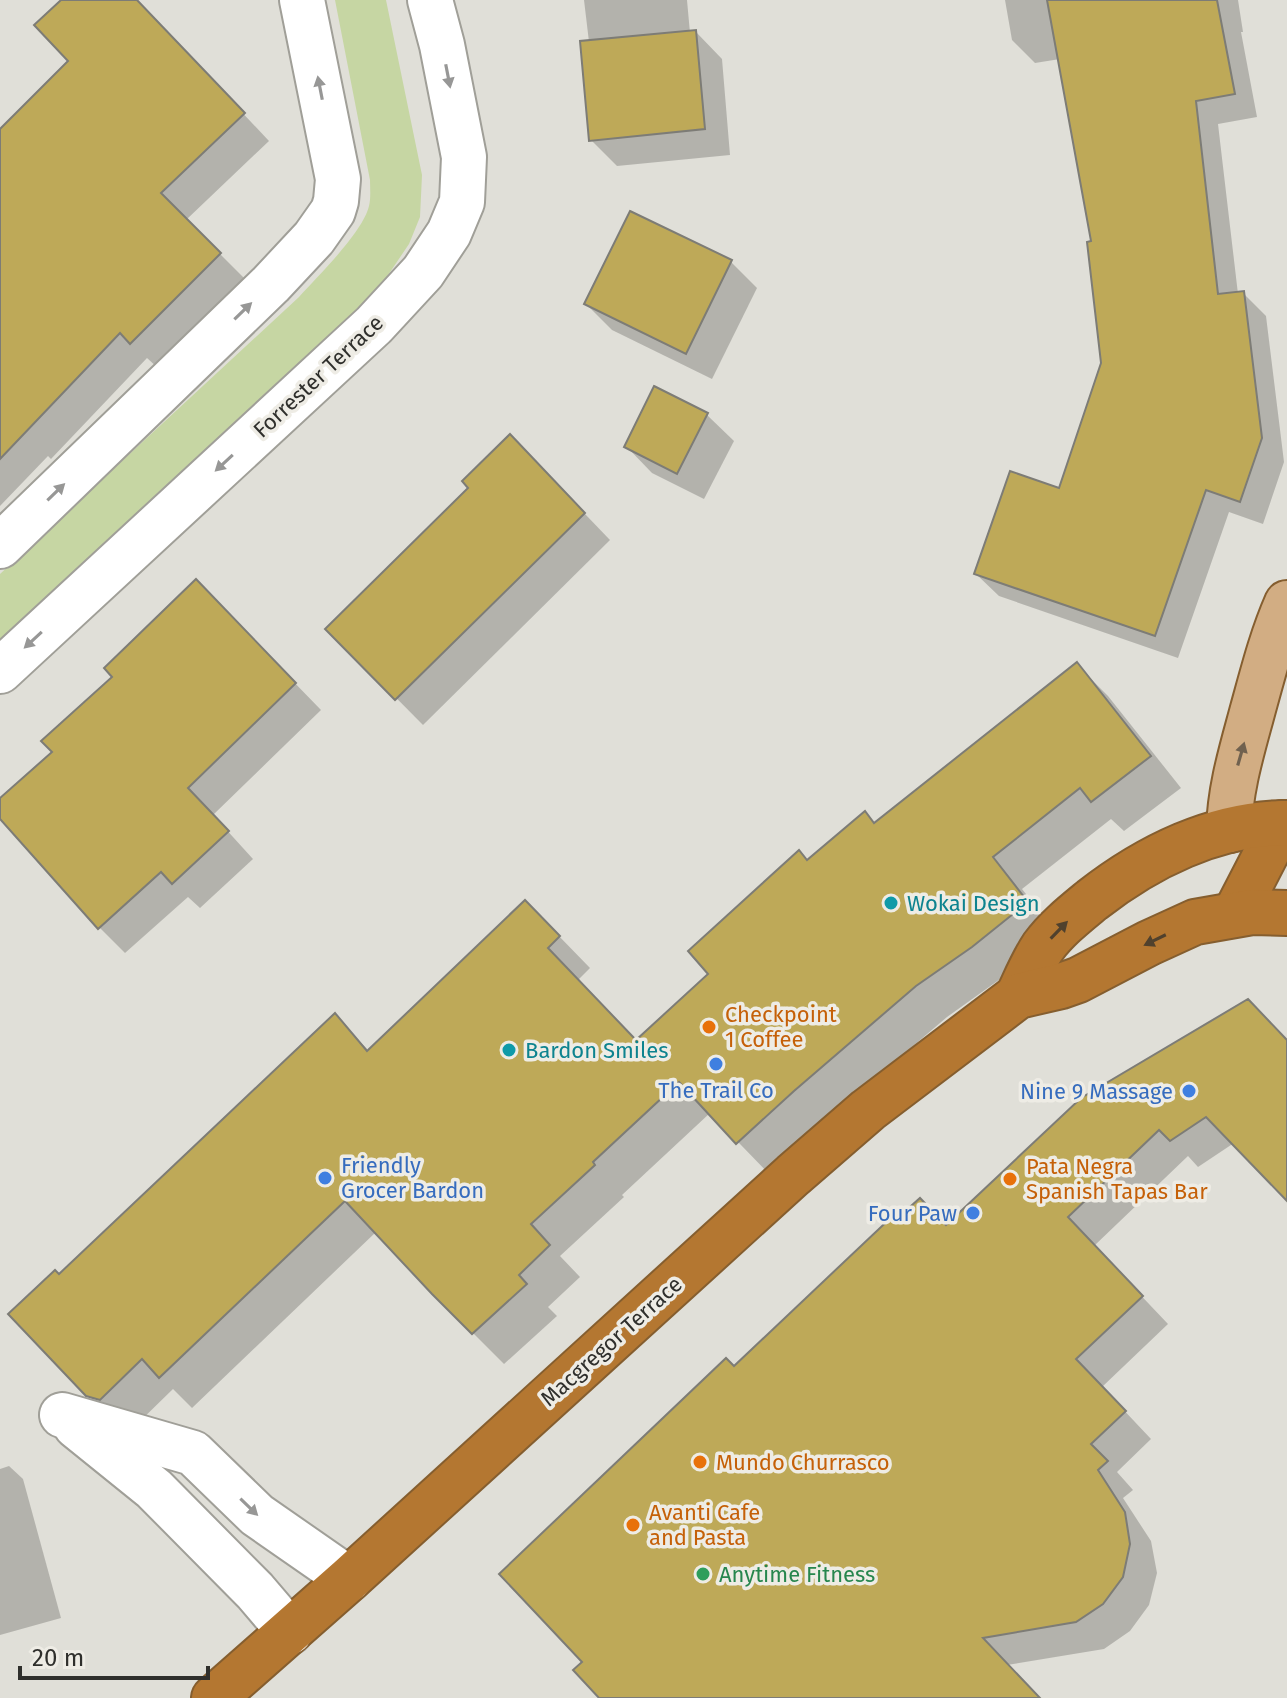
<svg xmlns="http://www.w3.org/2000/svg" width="1287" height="1698" font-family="'Fira Sans',sans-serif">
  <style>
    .green { fill: #c6d6a3 }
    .shadow { fill: #0003 }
    .building { fill: #bea958; stroke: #7d7c76; stroke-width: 2 }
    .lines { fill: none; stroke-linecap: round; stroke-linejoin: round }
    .minor-casing { stroke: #a09f98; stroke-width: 48 }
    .major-casing { stroke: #855e2f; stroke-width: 48 }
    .highway-casing { stroke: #855e2f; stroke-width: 48 }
    .minor { stroke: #fff; stroke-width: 44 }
    .major { stroke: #d2ad83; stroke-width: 44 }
    .highway { stroke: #b47731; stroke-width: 44 }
    .oneway { fill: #979796 }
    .oneway2 { fill: #70614f }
    .oneway3 { fill: #50412d }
    .culture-dot { fill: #0f9aa8; stroke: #eeece5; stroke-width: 3 }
    .food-dot { fill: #e8710a; stroke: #eeece5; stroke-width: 3 }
    .shop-dot { fill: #3f7fe0; stroke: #eeece5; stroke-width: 3 }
    .leisure-dot { fill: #2e9e5b; stroke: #eeece5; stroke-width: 3 }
    .labels { text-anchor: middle; stroke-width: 7; stroke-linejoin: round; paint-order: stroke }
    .street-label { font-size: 22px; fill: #2f2f2c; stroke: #eeece5 }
    .culture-label { font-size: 22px; fill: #0d838f; stroke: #eeece5; text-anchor: start }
    .food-label { font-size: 22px; fill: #c56008; stroke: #eeece5; text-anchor: start }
    .shop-label { font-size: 22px; fill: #366cbe; stroke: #eeece5; text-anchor: end }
    .leisure-label { font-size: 22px; fill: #27864d; stroke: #eeece5; text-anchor: start }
  </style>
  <rect width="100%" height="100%" fill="#e0dfd8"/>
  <!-- green -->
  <path class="green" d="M335 0H386L422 175 420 217 409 244 384 281 335 333 0 644V574L299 297C318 276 363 232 369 206 371 198 370 188 370 180Z"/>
  <!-- shadow -->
  <g class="shadow">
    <path d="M64 0H136L269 141 186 220 246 280 158 368 147 358 51 459 48 456 0 506V132L71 61Z"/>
    <path d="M584 0H687L690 33 696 32 722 59 730 155 617 166 591 140 589 42Z"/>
    <path d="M1005 0H1238L1243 32H1241L1257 117 1218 124 1238 294 1243 293 1266 316 1284 462 1263 524 1229 512 1178 658 999 596 976 574 1060 490 1103 363 1093 243 1060 59 1035 63 1012 40Z"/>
    <path d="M730 261 757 288 712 379 612 330 586 304Z"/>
    <path d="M654 389 707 415 734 441 704 499 652 473 626 446Z"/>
    <path d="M536 463 610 540 423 725 328 629Z"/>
    <path d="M222 608 321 710 213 815 253 859 200 908 188 897 125 953 99 927 0 816V801Z"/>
    <path d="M1077 665 1108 696 1181 788 1124 831 1111 819 1022 889 1058 934 1003 977 947 1017 824 1122 768 1173 710 1113 622 1195 624 1197 560 1256 580 1277 548 1307 557 1316 504 1364 433 1293 376 1232 192 1408 173 1389 131 1430 119 1426 87 1395 59 1277 335 1016 369 1051 556 933 590 968 578 980 636 1042 711 974 808 862 865 814 875 824Z"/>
    <path d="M1287 1041V1198L1234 1143 1198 1167 1188 1156 1094 1246 1168 1324 1102 1387 1151 1439 1117 1472 1133 1490 1123 1498 1151 1541 1157 1573 1149 1605 1130 1631 1104 1649 1007 1665 1039 1698H602L585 1662 734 1368 947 1227Z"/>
    <path d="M9 1466 23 1479 61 1618 0 1635V1469Z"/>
  </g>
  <!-- building -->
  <g class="building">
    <path d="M61 0H137L245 113 161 193 221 253 130 344 120 333 0 459V129L68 61 34 25Z"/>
    <path d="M1047 0H1217L1235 94 1196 101 1218 294 1244 291 1262 438 1240 502 1206 490 1155 636 974 574 1010 471 1059 488 1101 363 1087 242 1091 241Z"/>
    <path d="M696 30 705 129 589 141 580 41Z"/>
    <path d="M630 211 732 260 686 354 584 304Z"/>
    <path d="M654 386 708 413 677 474 624 447Z"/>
    <path d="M510 434 585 513 395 700 325 629 468 488 462 481Z"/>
    <path d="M196 579 296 683 188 788 229 831 172 884 161 872 98 929 0 819V798L52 752 41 741 112 677 104 668Z"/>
    <path d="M1077 662 1151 756 1091 802 1080 788 993 857 1028 902 972 947 916 986 794 1091 736 1144 679 1082 593 1162 595 1165 531 1224 550 1245 519 1275 527 1284 472 1334 432 1294 345 1201 159 1378 142 1359 100 1400 86 1396 8 1314 55 1270 59 1274 335 1013 367 1051 525 900 560 936 548 948 636 1040 708 974 688 951 799 850 807 860 865 811 874 823Z"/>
    <path d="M1248 999 1287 1040V1201L1206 1117 1170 1141 1159 1130 1068 1217 1143 1296 1076 1359 1126 1411 1091 1444 1108 1461 1098 1470 1125 1512 1130 1544 1123 1577 1103 1604 1076 1622 983 1638 1040 1698H599L573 1670 582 1662 499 1574 726 1358 734 1366 899 1210 902 1214 920 1198 946 1225 1081 1098Z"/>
  </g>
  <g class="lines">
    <defs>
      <g id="minor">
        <path d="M0 546 271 284 314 238 333 211 336 201 338 179 302 0"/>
        <path d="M0 671 374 325 423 272 449 233 462 202 464 157 442 45 430 0"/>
        <path d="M62 1415 193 1453 257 1515 349 1579"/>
        <path d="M76 1426 154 1489 255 1591 290 1632"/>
      </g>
      <path id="major" d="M1229 830C1230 788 1242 750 1253 709 1263 673 1272 637 1287 603"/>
      <g id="highway">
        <path d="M1235 914 1282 823"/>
        <path d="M1018 996C1026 979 1033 962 1043 947 1056 929 1075 914 1092 900 1147 857 1215 823 1287 823"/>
        <path d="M214 1698 349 1579 793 1175 868 1110 1018 996 1061 986 1078 980 1149 943 1195 922 1252 912 1287 913"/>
      </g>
    </defs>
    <!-- minor casing -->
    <use href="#minor" class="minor-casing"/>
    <!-- major casing -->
    <use href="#major" class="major-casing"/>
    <!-- highway casing -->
    <use href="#highway" class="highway-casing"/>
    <!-- minor -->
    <use href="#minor" class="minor"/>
    <!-- major -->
    <use href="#major" class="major"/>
    <!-- highway -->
    <use href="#highway" class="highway"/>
  </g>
  <!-- one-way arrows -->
  <defs><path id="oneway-solid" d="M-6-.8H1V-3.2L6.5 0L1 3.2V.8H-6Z" transform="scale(2)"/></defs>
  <g class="oneway">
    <use href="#oneway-solid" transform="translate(448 76) rotate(79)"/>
    <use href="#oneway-solid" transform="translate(320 88) rotate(-101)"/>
    <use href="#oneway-solid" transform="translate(243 311) rotate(-44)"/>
    <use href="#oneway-solid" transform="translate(224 463) rotate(137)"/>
    <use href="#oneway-solid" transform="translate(56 492) rotate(-44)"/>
    <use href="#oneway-solid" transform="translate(33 640) rotate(137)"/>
    <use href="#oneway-solid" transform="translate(249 1507) rotate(44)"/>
  </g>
  <use class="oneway2" href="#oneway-solid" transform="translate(1241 754) rotate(-74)"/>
  <g class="oneway3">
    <use href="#oneway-solid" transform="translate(1059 930) rotate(-46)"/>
    <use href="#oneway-solid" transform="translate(1155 940) rotate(154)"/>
  </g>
  <!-- markers -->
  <g class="culture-dot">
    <circle cx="891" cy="903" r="8"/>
    <circle cx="509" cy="1050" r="8"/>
  </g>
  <g class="food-dot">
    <circle cx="709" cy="1027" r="8"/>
    <circle cx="1010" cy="1179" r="8"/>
    <circle cx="700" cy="1462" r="8"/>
    <circle cx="633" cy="1525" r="8"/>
  </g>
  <g class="shop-dot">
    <circle cx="716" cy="1064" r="8"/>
    <circle cx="1189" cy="1091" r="8"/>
    <circle cx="325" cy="1178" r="8"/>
    <circle cx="973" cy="1213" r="8"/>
  </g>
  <circle class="leisure-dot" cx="703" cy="1574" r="8"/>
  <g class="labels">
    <!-- street labels -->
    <g class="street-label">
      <text transform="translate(318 376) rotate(-43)" y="8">Forrester Terrace</text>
      <text transform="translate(611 1341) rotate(-42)" y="8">Macgregor Terrace</text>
    </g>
    <!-- culture labels -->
    <g class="culture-label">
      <text x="907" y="911">Wokai Design</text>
      <text x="525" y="1058">Bardon Smiles</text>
    </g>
    <!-- food labels -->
    <g class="food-label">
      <text x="725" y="1022">Checkpoint<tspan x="725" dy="25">1 Coffee</tspan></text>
      <text x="1026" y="1174">Pata Negra<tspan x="1026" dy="25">Spanish Tapas Bar</tspan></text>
      <text x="716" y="1470">Mundo Churrasco</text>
      <text x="649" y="1520">Avanti Cafe<tspan x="649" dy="25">and Pasta</tspan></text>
    </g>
    <!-- shop labels -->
    <g class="shop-label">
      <text x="716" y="1098" text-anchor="middle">The Trail Co</text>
      <text x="1173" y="1099">Nine 9 Massage</text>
      <text x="341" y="1173" text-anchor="start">Friendly<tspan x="341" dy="25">Grocer Bardon</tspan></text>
      <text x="957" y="1221">Four Paw</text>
    </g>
    <!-- leisure labels -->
    <g class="leisure-label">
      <text x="719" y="1582">Anytime Fitness</text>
    </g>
  </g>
  <!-- scale -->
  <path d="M20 1666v12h188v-12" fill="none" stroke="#2f2f2c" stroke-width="4"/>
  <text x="32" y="1666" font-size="24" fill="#2f2f2c" stroke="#eeece5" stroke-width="6" paint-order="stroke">20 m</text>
</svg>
